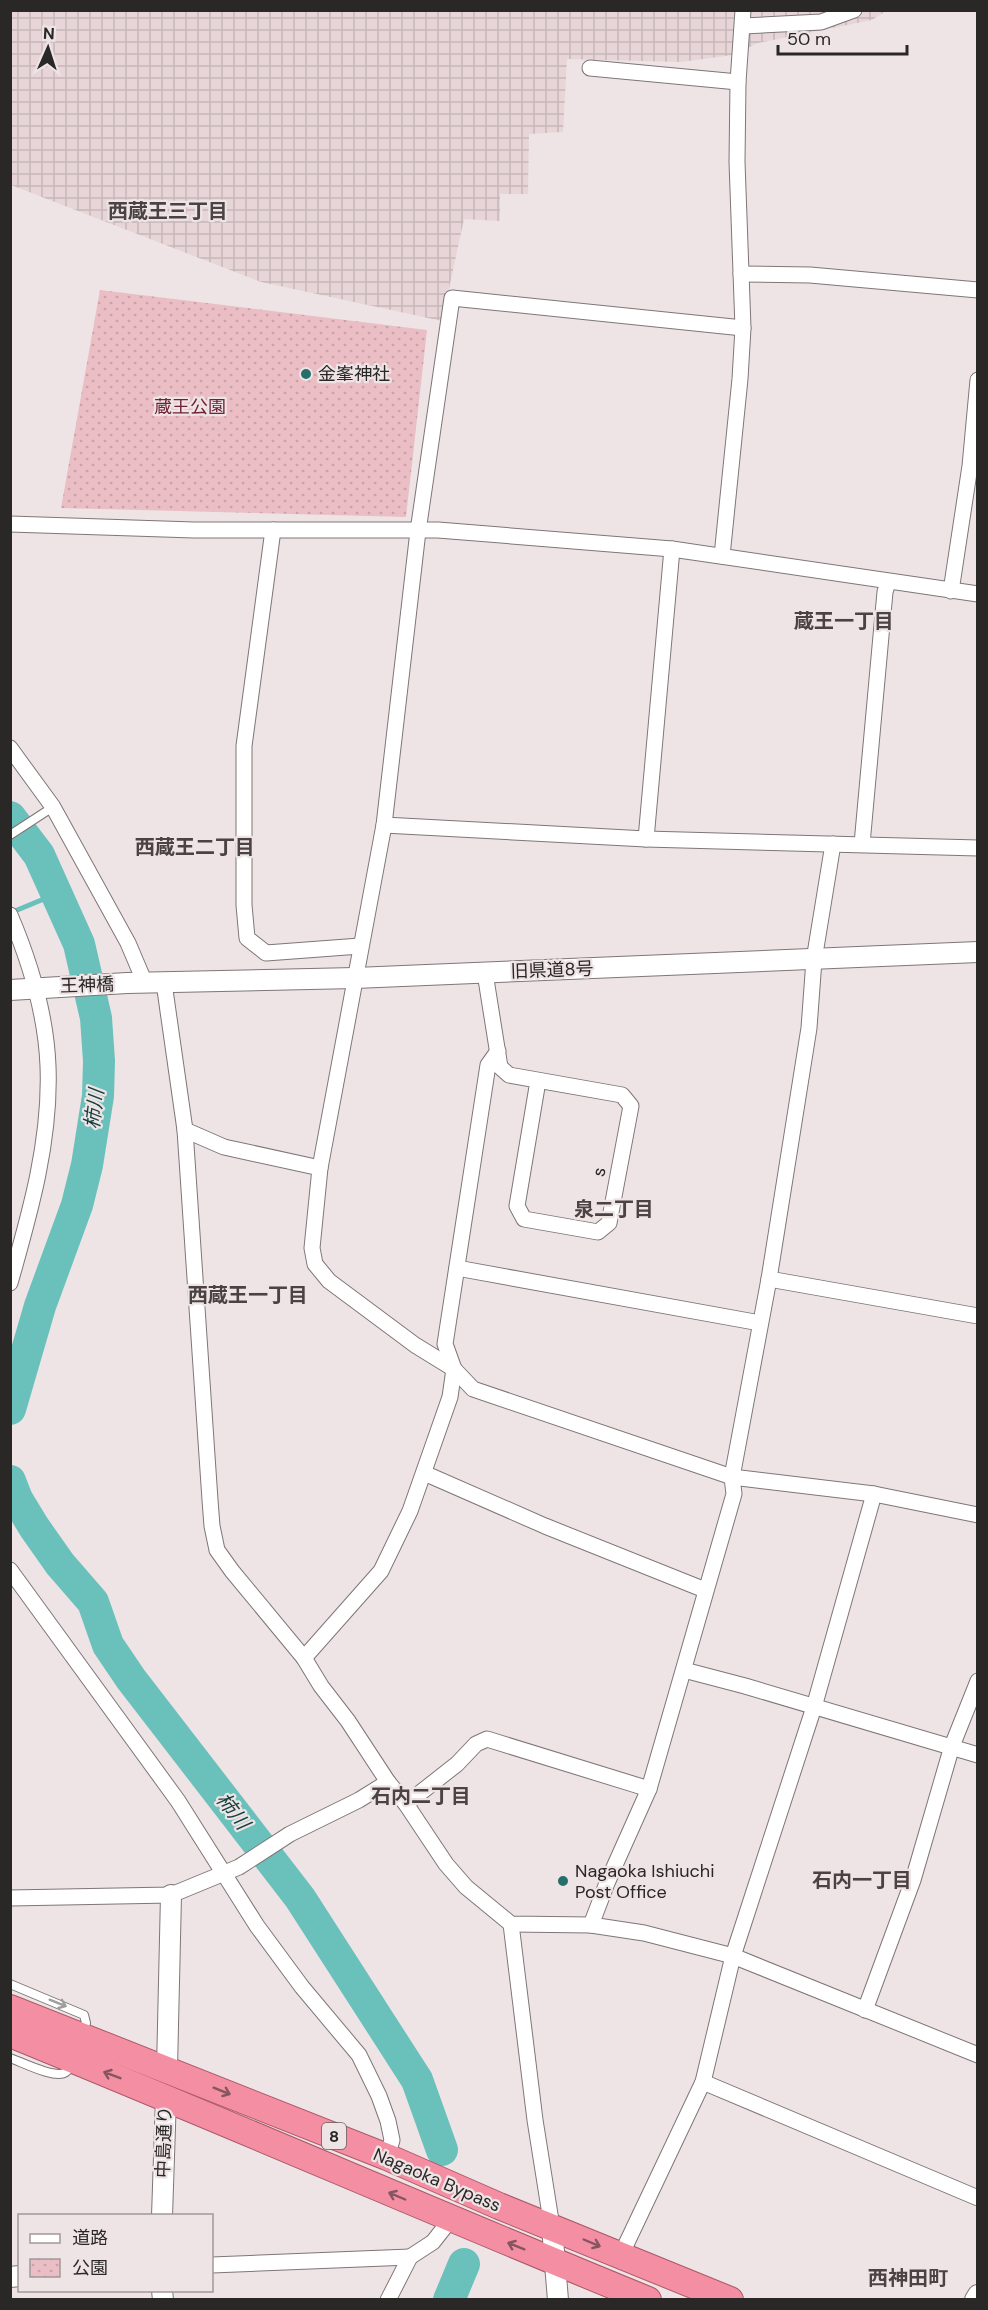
<svg xmlns="http://www.w3.org/2000/svg" width="988" height="2310" font-family="'DM Sans','Noto Sans JP',sans-serif">
  <style>
    .industrial { fill: url(#industrial-grid) }
    .park { fill: url(#park-dots) }
    .lines { fill: none; stroke-linecap: round; stroke-linejoin: round }
    .stream { stroke: #6ac1bb; stroke-width: 5 }
    .river { stroke: #6ac1bb; stroke-width: 32 }
    .service-casing { stroke: #7e7677; stroke-width: 10 }
    .minor-casing { stroke: #7e7677; stroke-width: 17 }
    .tertiary-casing { stroke: #7e7677; stroke-width: 22 }
    .trunk-casing { stroke: #ac5869; stroke-width: 28 }
    .service { stroke: #fff; stroke-width: 8 }
    .minor { stroke: #fff; stroke-width: 15 }
    .tertiary { stroke: #fff; stroke-width: 20 }
    .trunk { stroke: #f48fa3; stroke-width: 26 }
    .oneway { stroke: #9f9e9e }
    .oneway2 { stroke: #85565f }
    .poi-dot { fill: #246f6a; stroke: #eee4e5; stroke-width: 2 }
    .labels { text-anchor: middle; stroke-width: 4.5; stroke-linejoin: round; paint-order: stroke }
    .shield { fill: #eee4e5; stroke: #656060; stroke-width: 1.5 }
    .shield-label { font-size: 16px; font-weight: bold; fill: #2a2727 }
    .poi-label { font-size: 18px; fill: #2a2727; stroke: #eee4e5; text-anchor: start }
    .park-label { font-size: 18px; fill: #722135; stroke: #eee4e5 }
    .street-label { font-size: 18px; fill: #2a2727; stroke: #eee4e5 }
    .neighbourhood-label { font-size: 20px; font-weight: bold; fill: #4a4243; stroke: #eee4e5 }
    .water-label { font-size: 20px; font-style: italic; fill: #153f3c; stroke: #eee4e5 }
  </style>
  <defs>
    <pattern id="industrial-grid" width="8" height="8" patternUnits="userSpaceOnUse" patternTransform="scale(1.5)"><rect width="8" height="8" fill="#e7d5d7"/><path d="M0 4h8M4 0v8" fill="none" stroke="#c6b7b9"/></pattern>
    <pattern id="park-dots" width="8" height="8" patternUnits="userSpaceOnUse" patternTransform="scale(1.5)"><rect width="8" height="8" fill="#eabec4"/><path d="M2 2h.1M6 6h.1" fill="none" stroke="#c9a3a8" stroke-width="1.8" stroke-linecap="round"/></pattern>
  </defs>
  <rect width="100%" height="100%" fill="#eee4e5"/>
  <!-- industrial -->
  <path class="industrial" d="M12 11H886L872 20 758 43 733 55 681 62 567 59 563 132 529 134 528 194H500V221L464 219 442 321 261 282 11 185Z"/>
  <!-- park -->
  <path class="park" d="M100 290 427 330 406 517 61 508Z"/>
  <g class="lines">
    <!-- stream -->
    <path class="stream" d="M10 913 56 894"/>
    <!-- river -->
    <g class="river">
      <path d="M10 817 39 855 79 944 96 1018 99 1061 98 1096 87 1165 77 1205 40 1306 10 1409"/>
      <path d="M10 1481 17 1499 34 1527 60 1564 93 1602 108 1645 131 1679 300 1898 417 2080 442 2150"/>
      <path d="M449 2300 464 2264"/>
    </g>
    <defs>
      <g id="service">
        <path d="M10 835 53 807"/>
        <path d="M10 1984 84 2015 86 2023 83 2032"/>
        <path d="M10 2058C22 2062 56 2080 66 2072 69 2070 70 2067 72 2064"/>
      </g>
      <g id="minor">
        <path d="M744 26 821 22 854 10"/>
        <path d="M590 68 738 82"/>
        <path d="M741 274 810 275 978 290"/>
        <path d="M743 328 452 298 418 531 384 825 320 1168 312 1248 315 1264 329 1281 415 1345 454 1369 473 1389 732 1477 874 1494 978 1515"/>
        <path d="M10 524 194 530H438L672 549 978 594"/>
        <path d="M273 530 244 746V905L247 938 266 953 360 946"/>
        <path d="M722 556 740 379 743 328 737 162 738 82 743 10"/>
        <path d="M951 591 970 466 978 380"/>
        <path d="M10 748 53 807 128 943 145 983"/>
        <path d="M384 825 646 839 978 848"/>
        <path d="M646 839 672 549"/>
        <path d="M862 844 885 592 888 582"/>
        <path d="M10 915C30 962 46 1015 48 1066 51 1140 30 1213 10 1283"/>
        <path d="M485 973 500 1067 509 1075 622 1095 631 1106 609 1223 598 1232 524 1219 517 1206 538 1081"/>
        <path d="M164 983 185 1130 210 1500 212 1526 217 1550 232 1571 304 1658 321 1686 348 1721 388 1782 406 1804 446 1864 466 1887 511 1924 591 1925 644 1933 733 1956 978 2055"/>
        <path d="M185 1130 224 1147 320 1168"/>
        <path d="M457 1268 760 1323"/>
        <path d="M769 1279 978 1316"/>
        <path d="M424 1473 545 1526 705 1590"/>
        <path d="M10 1570 178 1801 257 1926 302 1987 359 2055 379 2096 388 2121 392 2140 387 2157"/>
        <path d="M304 1658 381 1571 410 1511 450 1397 454 1369 445 1344 488 1065 498 1051"/>
        <path d="M684 1670 745 1686 978 1755"/>
        <path d="M406 1804 457 1764 476 1744 487 1739 649 1789"/>
        <path d="M10 1898 171 1895 239 1867 290 1834 359 1800 388 1782"/>
        <path d="M511 1924 535 2120 552 2227"/>
        <path d="M591 1925 607 1883 649 1789 734 1494 732 1477 769 1279 809 1028 814 960 833 844"/>
        <path d="M865 2010 913 1880 952 1746 978 1681"/>
        <path d="M703 2082 978 2198"/>
        <path d="M621 2255 703 2082 733 1956 814 1707 874 1494"/>
        <path d="M212 2265 410 2257"/>
        <path d="M388 2300 410 2257 433 2242 451 2219"/>
      </g>
      <g id="tertiary">
        <path d="M10 990 127 983 355 978 978 952"/>
        <path d="M167 2069 171 1895"/>
        <path d="M162 2216 166 2097"/>
        <path d="M552 2227 558 2300"/>
        <path d="M10 2277 20 2276"/>
        <path d="M162 2290 163 2300"/>
        <path d="M975 2300 978 2295"/>
      </g>
      <g id="trunk">
        <path d="M10 2008 387 2157 499 2206 730 2300"/>
        <path d="M10 2034C224 2121 435 2213 648 2300"/>
      </g>
    </defs>
    <!-- service casing -->
    <use href="#service" class="service-casing"/>
    <!-- minor casing -->
    <use href="#minor" class="minor-casing"/>
    <!-- tertiary casing -->
    <use href="#tertiary" class="tertiary-casing"/>
    <!-- trunk casing -->
    <use href="#trunk" class="trunk-casing"/>
    <!-- service -->
    <use href="#service" class="service"/>
    <!-- minor -->
    <use href="#minor" class="minor"/>
    <!-- tertiary -->
    <use href="#tertiary" class="tertiary"/>
    <!-- trunk -->
    <use href="#trunk" class="trunk"/>
  </g>
  <!-- one-way arrows -->
  <defs><path id="oneway-shaft" d="M-6 0H5M1.5-3L5.5 0L1.5 3" fill="none" stroke-width="1.6" stroke-linecap="round" stroke-linejoin="round" transform="scale(1.5)"/></defs>
  <use class="oneway" href="#oneway-shaft" transform="translate(58 2003) rotate(22)"/>
  <g class="oneway2">
    <use href="#oneway-shaft" transform="translate(112 2075) rotate(-159)"/>
    <use href="#oneway-shaft" transform="translate(222 2091) rotate(22)"/>
    <use href="#oneway-shaft" transform="translate(397 2196) rotate(-157)"/>
    <use href="#oneway-shaft" transform="translate(592 2243) rotate(23)"/>
    <use href="#oneway-shaft" transform="translate(516 2246) rotate(-158)"/>
  </g>
  <!-- markers -->
  <g class="poi-dot">
    <circle cx="306" cy="374" r="6"/>
    <circle cx="563" cy="1881" r="6"/>
  </g>
  <g class="labels">
    <!-- shield labels -->
    <rect class="shield" x="322" y="2123" width="24" height="26" rx="4.5"/>
    <g class="shield-label">
      <text x="334" y="2142">8</text>
    </g>
    <!-- poi labels -->
    <g class="poi-label">
      <text x="318" y="380">金峯神社</text>
      <text x="575" y="1877">Nagaoka Ishiuchi<tspan x="575" dy="21">Post Office</tspan></text>
    </g>
    <!-- park labels -->
    <g class="park-label">
      <text x="190" y="413">蔵王公園</text>
    </g>
    <!-- street labels -->
    <g class="street-label">
      <text transform="translate(552 970) rotate(-2)" y="6">旧県道8号</text>
      <text transform="translate(87 985) rotate(-2)" y="6">王神橋</text>
      <text transform="translate(599 1172) rotate(-79)" y="6">s</text>
      <text transform="translate(164 2142) rotate(-88)" y="6">中島通り</text>
      <text transform="translate(437 2180) rotate(23)" y="6">Nagaoka Bypass</text>
    </g>
    <!-- neighbourhood labels -->
    <g class="neighbourhood-label">
      <text x="168" y="218">西蔵王三丁目</text>
      <text x="844" y="628">蔵王一丁目</text>
      <text x="195" y="854">西蔵王二丁目</text>
      <text x="614" y="1216">泉二丁目</text>
      <text x="248" y="1302">西蔵王一丁目</text>
      <text x="421" y="1803">石内二丁目</text>
      <text x="862" y="1887">石内一丁目</text>
      <text x="908" y="2285">西神田町</text>
    </g>
    <!-- water labels -->
    <g class="water-label">
      <text transform="translate(94 1109) rotate(-83)" y="7">柿川</text>
      <text transform="translate(233 1811) rotate(52)" y="7">柿川</text>
    </g>
  </g>
  <!-- border -->
  <rect width="988" height="2310" fill="none" stroke="#2a2727" stroke-width="24"/>
  <!-- legend -->
  <rect x="18" y="2214" width="195" height="78" fill="#eee4e5" stroke="#a09899" stroke-width="1.5"/>
  <rect x="30" y="2234" width="30" height="9" fill="#ffffff" stroke="#a09899" stroke-width="1.5"/>
  <text x="72" y="2244" font-size="18" fill="#2a2727">道路</text>
  <rect x="30" y="2259" width="30" height="18" fill="url(#park-dots)" stroke="#a09899" stroke-width="1.5"/>
  <text x="72" y="2274" font-size="18" fill="#2a2727">公園</text>
  <!-- north arrow -->
  <g transform="translate(48 48) rotate(3)" stroke="#eee4e5" stroke-width="4.5" paint-order="stroke">
  <path d="M0-4.5L10 22L0 15L-10 22Z" fill="#2a2727"/>
  <text y="-9" font-size="16" font-weight="bold" text-anchor="middle" fill="#2a2727">N</text>
  </g>
  <!-- scale -->
  <path d="M778 45v9h129v-9" fill="none" stroke="#2a2727" stroke-width="3"/>
  <text x="787" y="45" font-size="18" fill="#2a2727" stroke="#eee4e5" stroke-width="4.5" paint-order="stroke">50 m</text>
</svg>
